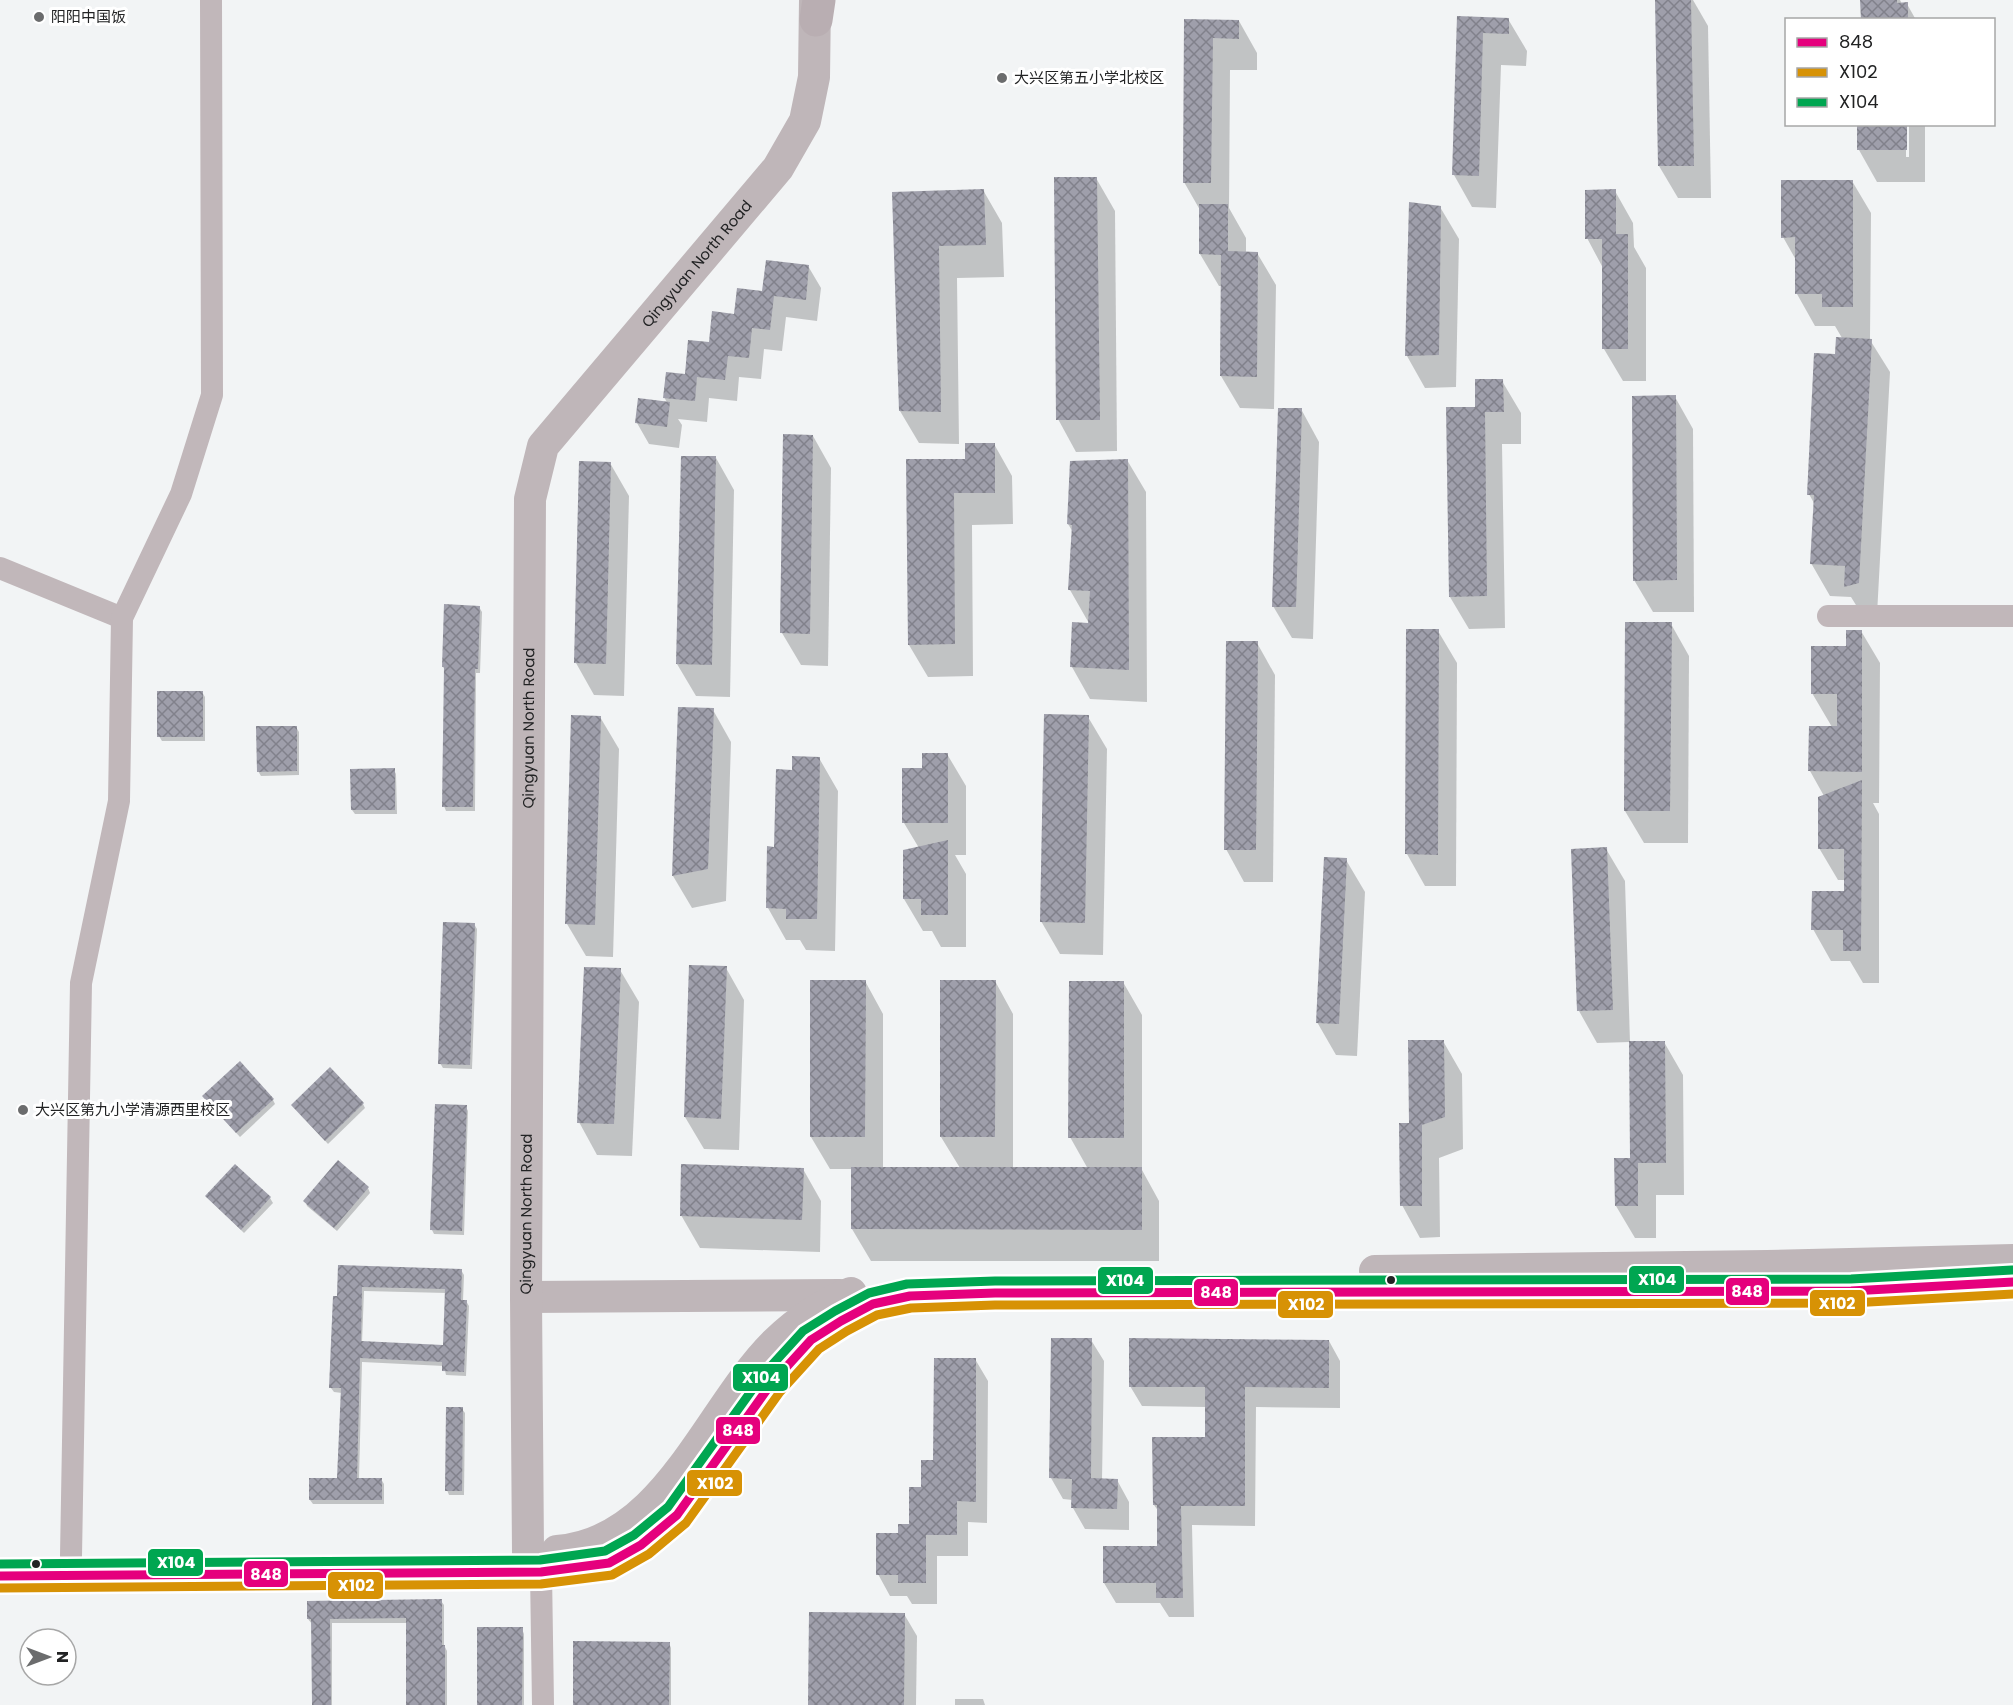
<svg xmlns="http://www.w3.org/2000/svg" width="2013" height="1705" font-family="Poppins,'Noto Sans SC',sans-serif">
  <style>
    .shadow { fill: #0003; fill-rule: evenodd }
    .building { fill: url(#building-cross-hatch); fill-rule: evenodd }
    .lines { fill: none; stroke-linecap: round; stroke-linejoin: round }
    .street { stroke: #c1b7ba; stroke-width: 22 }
    .secondary { stroke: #bfb6b9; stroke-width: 32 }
    .primary { stroke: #b9aeb2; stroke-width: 33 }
    .bus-1-casing { stroke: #fff; stroke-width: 14 }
    .bus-2-casing { stroke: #fff; stroke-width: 14 }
    .bus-3-casing { stroke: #fff; stroke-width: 14 }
    .bus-1 { stroke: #e5007d; stroke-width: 9 }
    .bus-2 { stroke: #d79205; stroke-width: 9 }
    .bus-3 { stroke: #00a651; stroke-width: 9 }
    .poi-dot { fill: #6b6c6d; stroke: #fff; stroke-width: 2 }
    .bus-dot { fill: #222324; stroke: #fff; stroke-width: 2 }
    .labels { text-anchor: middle; stroke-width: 6; stroke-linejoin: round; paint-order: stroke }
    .poi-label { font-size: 15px; fill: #222324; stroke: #fff; text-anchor: start }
    .street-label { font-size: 15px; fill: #222324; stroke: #fff }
    .line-badge { stroke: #fff; stroke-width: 2 }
    .badge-label { font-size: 16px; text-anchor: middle; font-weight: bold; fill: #fff }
  </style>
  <defs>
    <pattern id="building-cross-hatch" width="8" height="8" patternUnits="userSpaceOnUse" patternTransform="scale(1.5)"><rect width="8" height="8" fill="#9f9fab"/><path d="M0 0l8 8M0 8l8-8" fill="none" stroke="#81818b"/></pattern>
  </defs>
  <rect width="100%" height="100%" fill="#f2f4f5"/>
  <!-- shadow -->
  <g class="shadow">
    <path d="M1656 0H1693L1708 26 1711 198H1678L1659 166Z"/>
    <path d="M1862 0H1900L1902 4H1907L1916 20H1862Z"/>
    <path d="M1459 18 1508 19 1527 51 1526 66 1501 65 1496 208 1472 207 1454 175Z"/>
    <path d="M1186 21H1239L1257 53V70H1230L1229 208 1246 238V253H1257L1276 285 1274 409 1240 408 1221 376 1222 286H1219L1200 254V210L1184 182Z"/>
    <path d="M1906 124V157H1909V124H1925V182H1877L1859 150Z"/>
    <path d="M1096 178 1115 211 1117 451 1076 452 1058 419Z"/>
    <path d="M1852 181 1871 213 1870 340 1890 372 1877 615 1864 618 1851 597 1830 596 1811 563 1815 505 1809 494 1836 356 1842 338 1835 326H1815L1797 294 1796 260 1783 237Z"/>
    <path d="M983 190 1002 223 1004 277 957 278 959 444 919 443 900 411 893 194Z"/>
    <path d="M1615 191 1633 223 1634 247 1646 268V381H1623L1604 349 1603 268 1587 238Z"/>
    <path d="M1410 204 1440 207 1459 239 1456 387 1425 388 1407 356Z"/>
    <path d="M808 266 821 288 817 321 786 317 782 351 764 349 761 379 739 377 737 401 709 398 707 422 678 419 682 425 679 448 649 444 637 423 668 404 664 397 686 376 735 316 764 292Z"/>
    <path d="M1502 381 1521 413V444H1502L1505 628 1469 629 1450 597 1477 408Z"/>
    <path d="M1675 397 1693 429 1694 612H1653L1634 580Z"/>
    <path d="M1301 409 1319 442 1313 639 1292 638 1273 606Z"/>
    <path d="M813 436 831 468 828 666 801 665 782 633Z"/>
    <path d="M994 444 1012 476 1013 524 972 525 973 676 928 677 909 645 907 461 966 460Z"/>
    <path d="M716 458 734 490 730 697 696 696 677 664Z"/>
    <path d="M1127 460 1146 492 1147 702 1090 699 1072 667 1090 625 1070 590 1073 532 1068 524Z"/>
    <path d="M610 463 629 496 624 696 594 695 576 663Z"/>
    <path d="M479 607 482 612 480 673H476L475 811H446L444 806 445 670 443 667Z"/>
    <path d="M1671 624 1689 656 1688 843H1644L1625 811Z"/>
    <path d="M1438 631 1457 663 1456 886H1425L1407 854Z"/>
    <path d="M1861 631 1880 663 1879 803H1873L1879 814V983H1863L1850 961H1831L1813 929 1846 892V880H1838L1819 848 1824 796 1810 771 1832 727 1812 693Z"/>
    <path d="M1257 643 1275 675 1273 882H1244L1226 849Z"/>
    <path d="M202 692 205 697V741H162L159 736Z"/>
    <path d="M713 710 731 742 726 901 692 908 673 876Z"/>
    <path d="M600 717 619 749 613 957 586 956 567 924Z"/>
    <path d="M1088 717 1107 749 1103 955 1060 954 1041 921Z"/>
    <path d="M296 727 299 732V775L261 776 258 771Z"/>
    <path d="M947 754 966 786V855H955L966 874V947H941L932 931H923L904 899V851L919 848 904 823 924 770Z"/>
    <path d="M819 758 838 791 835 951 806 950 800 940H786L768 908 776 848 793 771Z"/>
    <path d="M394 770 396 774 397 814H355L352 810Z"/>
    <path d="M1606 849 1625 881 1630 1042 1597 1043 1579 1011Z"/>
    <path d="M1346 860 1365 892 1357 1056 1336 1055 1317 1022Z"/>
    <path d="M474 924 477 929 472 1069 443 1068 440 1063Z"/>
    <path d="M726 968 744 1000 739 1150 704 1149 685 1117Z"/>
    <path d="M620 970 639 1002 632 1156 597 1155 579 1122Z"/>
    <path d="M865 981 883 1014V1168H960L941 1137 995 981 1013 1014V1169H1088L1070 1137 1123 982 1142 1015V1170L1159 1201V1261H871L852 1229 853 1169H830L811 1137Z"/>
    <path d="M1443 1041 1462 1074 1463 1149 1439 1158 1440 1237 1420 1238 1402 1205 1410 1124Z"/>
    <path d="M1664 1042 1683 1075 1684 1195H1656V1238H1635L1616 1206 1632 1160Z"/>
    <path d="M273 1100 275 1104 240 1137 207 1101Z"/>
    <path d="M363 1104 365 1108 328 1144 293 1105Z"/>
    <path d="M466 1107 468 1111 464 1235 434 1234 432 1230Z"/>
    <path d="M803 1169 821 1201 820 1252 700 1248 681 1215Z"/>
    <path d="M368 1188 370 1193 337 1231 307 1206 305 1201Z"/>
    <path d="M207 1197 270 1198 273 1203 244 1233Z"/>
    <path d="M339 1267 461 1270 464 1275 463 1301H466L469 1306 466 1376 446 1375 444 1366 362 1362 359 1479H381L384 1484V1504H313L310 1500 339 1479 342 1393 334 1392 331 1388ZM364 1291 447 1293 444 1346 362 1343Z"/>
    <path d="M1091 1340 1104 1361 1102 1480H1117L1129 1502V1530L1085 1529 1073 1508V1500L1063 1499 1051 1478Z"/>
    <path d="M1329 1341 1340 1361V1408L1256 1407 1255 1526 1192 1525 1194 1617H1169L1160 1603H1116L1104 1583 1159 1548V1512L1154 1505 1206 1438V1407L1142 1406 1130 1386Z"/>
    <path d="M975 1359 988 1381 987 1523 968 1522V1556H937V1604H912L907 1596H890L878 1574 899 1535 910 1526 922 1489Z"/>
    <path d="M462 1409 465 1413 464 1495H449L447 1490Z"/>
    <path d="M441 1601 444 1605V1645L447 1651V1705H407V1623H332V1705H313L312 1624 308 1619Z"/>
    <path d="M904 1614 917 1636 916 1705H810Z"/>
    <path d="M522 1629 524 1634V1705H478Z"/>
    <path d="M669 1643 671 1648V1705H574Z"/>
    <path d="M955 1699H983L985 1705H955Z"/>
  </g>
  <!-- building -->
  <g class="building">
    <path d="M1655 0H1691L1694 166H1658Z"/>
    <path d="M1860 0H1897V3L1908 2V20H1861Z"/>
    <path d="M1457 16 1509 18V34L1483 33 1479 176 1452 175Z"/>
    <path d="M1184 19 1239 20V39L1213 38 1211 183H1183Z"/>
    <rect x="1857" y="124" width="50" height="26"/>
    <path d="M1054 177H1097L1100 420H1056Z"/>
    <path d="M1781 180H1853V307H1822V294H1795V237L1781 238Z"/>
    <path d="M984 189 986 245 939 246 941 412 899 411 892 192Z"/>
    <path d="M1616 189V234H1628V349H1602V239H1585V190Z"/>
    <path d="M1409 202 1441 206 1439 355 1405 356Z"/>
    <path d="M1199 204H1228V251L1258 252 1257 377 1220 376 1221 255 1199 254Z"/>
    <path d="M766 260 809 265 806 300 774 296 770 330 752 328 749 358 728 356 725 380 697 377 695 401 663 398 666 372 685 374 688 340 709 342 712 311 734 314 737 288 762 291Z"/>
    <path d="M1836 337 1872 339 1859 583 1844 587 1845 566 1810 564 1814 495H1807L1814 353 1835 354Z"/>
    <path d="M1475 379H1503L1504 412H1485L1487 596 1449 597 1446 407H1475Z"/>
    <path d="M1676 395 1677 580 1633 581 1632 396Z"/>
    <path d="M638 398 670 402 667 427 635 423Z"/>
    <path d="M1278 408H1302L1296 607H1272Z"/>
    <path d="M783 434 813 435 810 634 780 633Z"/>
    <path d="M965 443H995V493H954L955 644 908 645 906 459H965Z"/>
    <path d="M681 456H716L712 665 676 664Z"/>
    <path d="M1128 459 1129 670 1070 667 1072 622 1088 623 1090 591 1068 590 1072 525 1067 524 1070 461Z"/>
    <path d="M579 461 611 462 606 664 574 663Z"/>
    <path d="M444 604 480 606 478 669H475L473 807H442L444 667H442Z"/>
    <path d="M1625 622H1672L1670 811H1624Z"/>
    <path d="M1406 629H1439L1438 855 1405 854Z"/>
    <path d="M1846 630H1862V772L1808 771 1809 726H1837V694H1811V646H1846Z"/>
    <path d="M1226 641H1258L1256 850H1224Z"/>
    <rect x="157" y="691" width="46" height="46"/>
    <path d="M678 707 714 708 708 869 672 876Z"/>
    <path d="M1044 714 1089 715 1085 923 1040 922Z"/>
    <path d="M571 715 601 716 595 925 565 924Z"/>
    <path d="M256 726H297V771L257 772Z"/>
    <path d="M922 753H948V823H902V768H922Z"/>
    <path d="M792 756 820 757 817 919H786V909L766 908 767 846 774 847 776 769 792 770Z"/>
    <path d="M395 768V810H351L350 769Z"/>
    <path d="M1862 780 1861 951H1843V930H1811L1812 891H1844V849H1818V797Z"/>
    <path d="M948 840V915H921V899H903V850Z"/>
    <path d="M1607 847 1613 1010 1577 1011 1571 849Z"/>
    <path d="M1324 857 1347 858 1339 1024 1316 1023Z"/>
    <path d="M443 922 475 923 470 1065 438 1064Z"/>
    <path d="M689 965 727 966 721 1119 684 1117Z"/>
    <path d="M584 967 621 968 614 1124 577 1123Z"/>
    <path d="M810 980H866L865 1137H810Z"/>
    <path d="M940 980H996L995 1137H940Z"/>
    <path d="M1069 981H1124V1138H1068Z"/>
    <path d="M1408 1040H1444L1445 1117 1422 1125V1206H1400L1399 1123H1409Z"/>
    <path d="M1629 1041H1665L1666 1163H1638V1206H1615L1614 1158H1630Z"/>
    <path d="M240 1061 274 1099 236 1133 202 1096Z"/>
    <path d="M330 1067 364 1103 325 1141 291 1105Z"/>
    <path d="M435 1104 467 1105 462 1231 430 1230Z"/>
    <path d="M338 1160 369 1187 334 1228 303 1201Z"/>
    <path d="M235 1164 271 1197 241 1230 205 1196Z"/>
    <path d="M681 1164 804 1168 802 1220 680 1216Z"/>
    <path d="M851 1167H1142V1230L851 1229Z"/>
    <path d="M338 1265 462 1269 461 1300H467L464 1372 442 1371V1362L360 1358 357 1478H382V1500H309V1478H337L341 1388H329L333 1296H337ZM362 1287 445 1289 443 1345 361 1341Z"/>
    <path d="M1051 1338H1092L1091 1478 1118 1479 1117 1509 1071 1508 1072 1479 1049 1478Z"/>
    <path d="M1129 1338 1329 1340V1388L1245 1387V1506H1181L1183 1598H1156V1583H1103V1546H1157V1505H1153L1152 1437H1205V1387H1129Z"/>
    <path d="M934 1358H976V1502L957 1501V1535H926V1583H898V1575H876V1533H898V1524H909V1487H921V1460H933Z"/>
    <path d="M446 1407H463L462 1491H445Z"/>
    <path d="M442 1599V1645H445V1705H406V1618L330 1619 331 1705H312L311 1619H307V1601Z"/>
    <path d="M809 1612 905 1613 904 1705H808Z"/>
    <path d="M477 1627H523L522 1705H477Z"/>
    <path d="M573 1641 670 1642 669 1705H573Z"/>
  </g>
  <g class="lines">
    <!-- street -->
    <g class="street">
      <path d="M0 568 122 618"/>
      <path d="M1828 616H2013"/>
      <path d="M71 1556 81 983 119 801 122 618 181 494 212 395 211 0"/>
      <path d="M533 1561 541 1572 543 1705"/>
    </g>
    <!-- secondary -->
    <g class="secondary">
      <path d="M1375 1271 1767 1266 2013 1260"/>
      <path d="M526 1297 840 1295"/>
      <path d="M557 1551C665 1543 707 1411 775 1343 797 1322 822 1304 851 1293"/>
      <path id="s1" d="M528 1552 526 1297 530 499 543 446 778 168 805 121 814 77 815 0"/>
      <path d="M0 1576 541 1572 609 1563 641 1545 677 1515 771 1384 811 1340 841 1321 873 1304 910 1296 995 1293 1851 1291 2013 1282"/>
    </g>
    <!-- primary -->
    <path class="primary" d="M816 20 819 0"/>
    <defs>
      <path id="bus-1" d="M0 1576 541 1572 609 1563 641 1545 677 1515 771 1384 811 1340 841 1321 873 1304 910 1296 995 1293 1851 1291 2013 1282"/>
      <path id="bus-2" d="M0 1588 541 1584 612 1575 649 1554 686 1523 780 1392 819 1349 847 1331 877 1315 911 1308 995 1305 1851 1303 2013 1294"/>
      <path id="bus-3" d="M0 1564 540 1560 605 1551 634 1535 668 1507 762 1376 803 1331 835 1311 869 1293 907 1284 995 1281 1851 1279 2012 1270"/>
    </defs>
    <!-- bus-1 casing -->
    <use href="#bus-1" class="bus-1-casing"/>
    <!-- bus-2 casing -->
    <use href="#bus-2" class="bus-2-casing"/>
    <!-- bus-3 casing -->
    <use href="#bus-3" class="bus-3-casing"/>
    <!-- bus-1 -->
    <use href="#bus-1" class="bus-1"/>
    <!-- bus-2 -->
    <use href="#bus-2" class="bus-2"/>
    <!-- bus-3 -->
    <use href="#bus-3" class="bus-3"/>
  </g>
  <!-- markers -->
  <g class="poi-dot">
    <circle cx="39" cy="17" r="6"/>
    <circle cx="1002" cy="78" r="6"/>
    <circle cx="23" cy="1110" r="6"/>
  </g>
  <g class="bus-dot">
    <circle cx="1391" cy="1280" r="5"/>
    <circle cx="36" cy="1564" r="5"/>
  </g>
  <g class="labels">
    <!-- poi labels -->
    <g class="poi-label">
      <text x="51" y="22">阳阳中国饭</text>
      <text x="1014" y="83">大兴区第五小学北校区</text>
      <text x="35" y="1115">大兴区第九小学清源西里校区</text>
    </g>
    <!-- street labels -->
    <g class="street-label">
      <text dy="5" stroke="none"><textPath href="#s1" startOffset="1346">Qingyuan North Road</textPath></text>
      <text dy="5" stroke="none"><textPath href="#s1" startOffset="824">Qingyuan North Road</textPath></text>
      <text dy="5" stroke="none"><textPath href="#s1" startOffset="338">Qingyuan North Road</textPath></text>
    </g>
  </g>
  <g class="line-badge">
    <rect x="1628" y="1265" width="57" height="29" rx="6" fill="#00a651"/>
    <rect x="1097" y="1266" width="57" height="29" rx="6" fill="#00a651"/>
    <rect x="1725" y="1277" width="45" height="29" rx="6" fill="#e5007d"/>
    <rect x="1193" y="1278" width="46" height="29" rx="6" fill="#e5007d"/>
    <rect x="1809" y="1289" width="57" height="28" rx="6" fill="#d79205"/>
    <rect x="1277" y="1290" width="57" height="29" rx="6" fill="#d79205"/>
    <rect x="732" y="1363" width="57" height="29" rx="6" fill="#00a651"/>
    <rect x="715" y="1416" width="46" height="29" rx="6" fill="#e5007d"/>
    <rect x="686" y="1469" width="57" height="28" rx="6" fill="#d79205"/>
    <rect x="147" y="1548" width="57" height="29" rx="6" fill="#00a651"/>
    <rect x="243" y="1560" width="46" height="28" rx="6" fill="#e5007d"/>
    <rect x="327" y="1571" width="57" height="29" rx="6" fill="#d79205"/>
  </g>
  <g class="badge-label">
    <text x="1657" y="1285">X104</text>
    <text x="1125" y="1286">X104</text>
    <text x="1747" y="1297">848</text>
    <text x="1216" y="1298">848</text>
    <text x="1837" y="1309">X102</text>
    <text x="1306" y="1310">X102</text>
    <text x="761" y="1383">X104</text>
    <text x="738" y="1436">848</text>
    <text x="715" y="1489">X102</text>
    <text x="176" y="1568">X104</text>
    <text x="266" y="1580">848</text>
    <text x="356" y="1591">X102</text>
  </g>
  <!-- legend -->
  <rect x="1785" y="18" width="210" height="108" fill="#ffffff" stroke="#a7a7a7" stroke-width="1.5"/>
  <rect x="1797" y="38" width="30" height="9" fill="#e5007d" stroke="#a7a7a7" stroke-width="1.5"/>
  <text x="1839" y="48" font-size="18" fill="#222324">848</text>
  <rect x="1797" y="68" width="30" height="9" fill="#d79205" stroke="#a7a7a7" stroke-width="1.5"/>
  <text x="1839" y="78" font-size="18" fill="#222324">X102</text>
  <rect x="1797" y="98" width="30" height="9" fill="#00a651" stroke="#a7a7a7" stroke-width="1.5"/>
  <text x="1839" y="108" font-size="18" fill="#222324">X104</text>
  <!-- north arrow -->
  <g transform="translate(48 1657) rotate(90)"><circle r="28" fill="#ffffff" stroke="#a7a7a7" stroke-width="1.5"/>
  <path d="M0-4.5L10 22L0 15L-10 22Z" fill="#6b6c6d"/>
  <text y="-9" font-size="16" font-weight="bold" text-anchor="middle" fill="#222324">N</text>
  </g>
</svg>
